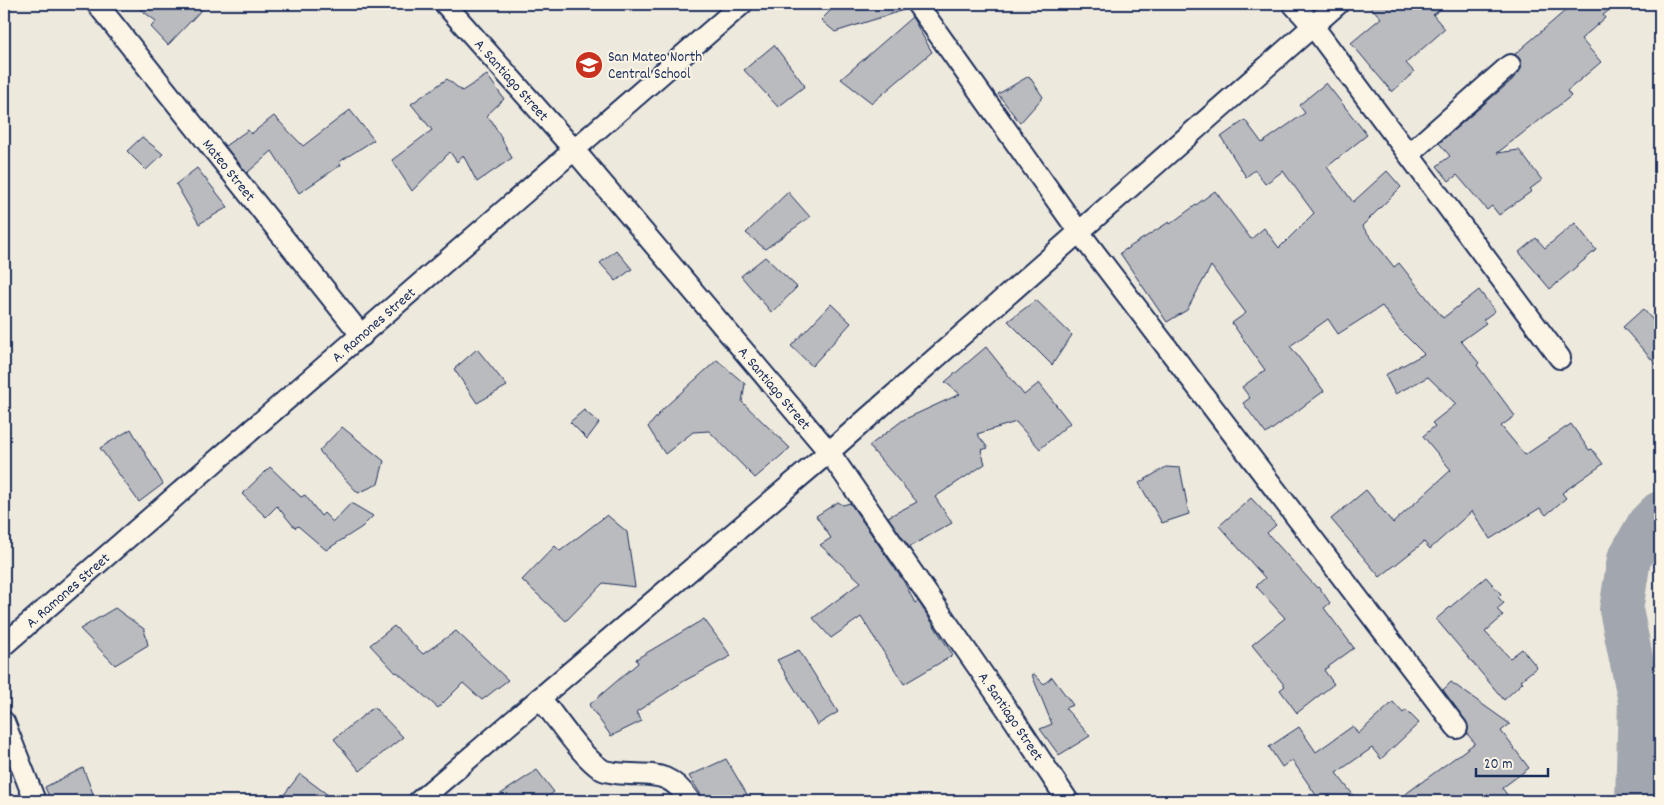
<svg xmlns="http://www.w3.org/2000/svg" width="1664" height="805" font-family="Dekko,sans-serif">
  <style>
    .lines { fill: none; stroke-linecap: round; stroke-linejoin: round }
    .river { stroke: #a2a7af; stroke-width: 44 }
    .building { fill: #babbbe; stroke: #1b2f5e }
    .minor-casing { stroke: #1b2f5e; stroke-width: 24 }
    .minor { stroke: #fcf5e5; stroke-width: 20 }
    .labels { text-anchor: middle; stroke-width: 4; stroke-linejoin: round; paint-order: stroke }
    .poi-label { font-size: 15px; fill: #1b2f5e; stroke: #fcf5e5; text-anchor: start }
    .street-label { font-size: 15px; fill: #1b2f5e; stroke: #fcf5e5 }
  </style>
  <rect width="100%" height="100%" fill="#eee9dd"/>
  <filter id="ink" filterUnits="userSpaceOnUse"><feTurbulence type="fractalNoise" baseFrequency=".02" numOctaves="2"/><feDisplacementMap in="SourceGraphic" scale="10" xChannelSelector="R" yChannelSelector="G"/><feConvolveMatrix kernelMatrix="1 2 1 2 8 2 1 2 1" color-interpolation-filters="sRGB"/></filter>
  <g filter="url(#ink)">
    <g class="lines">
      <!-- river -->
      <path class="river" d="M1637 801 1640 701 1621 610 1629 559 1649 524 1660 513"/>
    </g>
    <!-- building -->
    <g class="building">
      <path d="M133 4H207L168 45 151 27 156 21Z"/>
      <path d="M837 4H905L907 9 835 32 821 20Z"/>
      <path d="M1368 4H1447L1433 15 1445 29 1406 63 1414 72 1392 92 1351 43 1381 18Z"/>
      <path d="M1573 4H1617L1603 15 1605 18 1581 39 1601 62 1567 91 1571 96 1497 153 1519 150 1542 180 1530 189 1532 191 1499 215 1492 206 1487 210 1457 175 1449 181 1437 166 1450 156 1439 143 1512 80 1521 68V62L1515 54Z"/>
      <path d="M912 17 932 52 872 103 841 79Z"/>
      <path d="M774 45 805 86 778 107 744 70Z"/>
      <path d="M487 75 504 99 486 116 492 121 512 158 477 182 463 155 457 162 450 152 412 191 392 160 432 130 411 104 447 79 462 91Z"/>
      <path d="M1029 76 1043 97 1020 123 998 94Z"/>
      <path d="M1326 83 1367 135 1327 167 1353 202 1387 171 1401 187 1362 226 1394 267 1399 263 1443 318 1479 290 1495 311 1483 320 1486 323 1461 341 1479 363 1477 365 1515 416 1501 426 1525 455 1571 424 1589 450 1592 449 1603 464 1562 493 1566 498 1546 515 1540 508 1490 539 1472 511 1430 549 1424 542 1380 577 1331 519 1366 490 1393 523 1451 470 1423 436 1435 426 1432 423 1456 404 1428 377 1395 394 1385 375 1424 354 1400 330 1382 306 1338 334 1328 319 1290 346 1324 391 1266 434 1243 403 1250 398 1242 387 1265 370 1232 323 1246 313 1211 266 1187 310 1167 322 1120 253 1169 222 1170 224 1215 191 1251 239 1264 228 1279 248 1314 213 1283 171 1265 184 1255 170 1246 177 1221 137 1245 120 1262 143 1305 113 1299 105Z"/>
      <path d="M350 110 374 140 339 162 341 165 299 193 272 151 247 173 225 146 248 130 251 134 274 116 303 146Z"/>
      <path d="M142 137 163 154 146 170 127 151Z"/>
      <path d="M197 168 228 207 199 224 176 184Z"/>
      <path d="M788 192 810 217 765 249 746 233Z"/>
      <path d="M1575 223 1596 250 1550 289 1519 252 1536 238 1545 248Z"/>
      <path d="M616 250 632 269 616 281 600 263Z"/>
      <path d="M765 257 797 287 772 313 741 276Z"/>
      <path d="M1036 300 1072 335 1052 365 1008 321Z"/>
      <path d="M831 304 851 323 812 366 791 346Z"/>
      <path d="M1643 309 1660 328V369L1623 327Z"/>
      <path d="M986 347 1024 395 1039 383 1070 423 1040 449 1016 422 977 434 988 448 981 450 985 464 935 497 952 523 909 547 888 517 917 502 869 446 903 420 960 394 945 382Z"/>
      <path d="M477 349 507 386 477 403 454 369Z"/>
      <path d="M717 360 745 384 742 402 790 448 755 478 709 431 693 432 665 454 648 427 664 408Z"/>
      <path d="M584 410 599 423 587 439 570 422Z"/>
      <path d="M342 427 384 461 378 484 358 493 319 451Z"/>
      <path d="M131 429 163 484 139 502 100 448Z"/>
      <path d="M270 467 301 497 305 495 321 516 324 513 333 522 351 503 373 516 362 527 326 550 298 526 295 528 277 506 266 517 242 494Z"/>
      <path d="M1166 467 1180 468 1189 514 1162 523 1139 483Z"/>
      <path d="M1251 498 1276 525 1267 533 1317 588 1319 587 1330 603 1324 608 1354 648 1324 670 1334 684 1297 713 1280 690 1285 686 1252 645 1285 618 1256 586 1265 578 1219 526Z"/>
      <path d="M838 502 843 505 850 503 904 582 915 603 918 601 953 655 904 684 861 617 831 638 813 618 861 582 820 545 831 538 816 516Z"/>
      <path d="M607 515 627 532 635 587 603 583 566 621 522 580 555 546 560 551Z"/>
      <path d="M1486 577 1501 594 1498 597 1504 603 1497 609 1503 616 1485 632 1510 658 1522 649 1537 667 1521 680 1523 682 1504 700 1436 619Z"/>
      <path d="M115 608 144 629 148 645 115 665 80 629Z"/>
      <path d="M704 619 731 656 684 681 636 712 642 721 611 736 589 705 638 663 636 659Z"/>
      <path d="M394 626 423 654 456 631 508 680 482 700 463 683 438 708 397 672 396 673 370 645Z"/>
      <path d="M799 650 838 712 817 725 777 660Z"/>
      <path d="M1034 674 1044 684 1052 677 1073 705 1065 708 1090 736 1059 755 1040 729 1052 724 1032 675Z"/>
      <path d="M1451 682 1510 724 1501 731 1529 768 1502 788 1512 801H1396L1475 743 1468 735 1466 721 1443 690Z"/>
      <path d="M1393 702 1403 713 1406 710 1419 723 1381 759 1372 748 1336 773 1358 801H1320L1292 760 1282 767 1269 747 1299 727 1316 752 1353 726 1358 734Z"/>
      <path d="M374 707 403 737 360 771 334 739Z"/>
      <path d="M726 759 751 801H705L689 776Z"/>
      <path d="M83 768 96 801H51L45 787Z"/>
      <path d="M537 770 554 792 542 801H490Z"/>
      <path d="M300 774 336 801H279Z"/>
    </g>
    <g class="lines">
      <defs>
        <g id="minor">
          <path id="s1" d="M97 4 362 336"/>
          <path id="s2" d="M445 4 575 151 829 452 1011 715 1068 801"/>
          <path d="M917 4 1079 232 1457 728"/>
          <path d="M1293 4 1313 26 1560 358"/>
          <path d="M1409 154 1510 65"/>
          <path id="s3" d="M4 645 742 4"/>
          <path d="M540 698C556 717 581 756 601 769 605 772 611 772 616 773 650 777 667 767 690 801"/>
          <path d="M4 722 35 801"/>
          <path d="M419 801 829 452 1338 4"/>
        </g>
      </defs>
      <!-- minor casing -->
      <use href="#minor" class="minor-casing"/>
      <!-- minor -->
      <use href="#minor" class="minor"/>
    </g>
  </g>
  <!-- icons -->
  <defs>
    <symbol id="school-disc" viewBox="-11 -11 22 22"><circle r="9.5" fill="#c8321e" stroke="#fcf5e5"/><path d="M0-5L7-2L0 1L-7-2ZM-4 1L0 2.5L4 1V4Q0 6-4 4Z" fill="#fff"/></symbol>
  </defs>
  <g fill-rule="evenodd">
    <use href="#school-disc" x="573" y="49" width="32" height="32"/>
  </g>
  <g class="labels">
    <!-- poi labels -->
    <g class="poi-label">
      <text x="608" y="61">San Mateo North<tspan x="608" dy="17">Central School</tspan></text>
    </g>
    <!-- street labels -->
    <g class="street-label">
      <text dy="5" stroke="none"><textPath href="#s2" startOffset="101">A. Santiago Street</textPath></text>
      <text dy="5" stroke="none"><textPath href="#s1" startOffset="212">Mateo Street</textPath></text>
      <text dy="5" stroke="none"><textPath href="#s3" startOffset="489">A. Ramones Street</textPath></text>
      <text dy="5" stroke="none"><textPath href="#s2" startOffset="506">A. Santiago Street</textPath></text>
      <text dy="5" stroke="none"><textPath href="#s3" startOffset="84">A. Ramones Street</textPath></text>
      <text dy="5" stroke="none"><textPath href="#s2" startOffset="911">A. Santiago Street</textPath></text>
    </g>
  </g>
  <!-- margin -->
  <rect width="1664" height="805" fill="none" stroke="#fcf5e5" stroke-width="20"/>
  <rect x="10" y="10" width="1644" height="785" fill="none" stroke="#1b2f5e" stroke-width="2" filter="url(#ink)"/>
  <!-- scale -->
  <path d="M1476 768v8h72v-8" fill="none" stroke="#1b2f5e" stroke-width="2.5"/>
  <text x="1484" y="768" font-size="15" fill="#1b2f5e" stroke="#fcf5e5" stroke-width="4" paint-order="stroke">20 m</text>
</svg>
